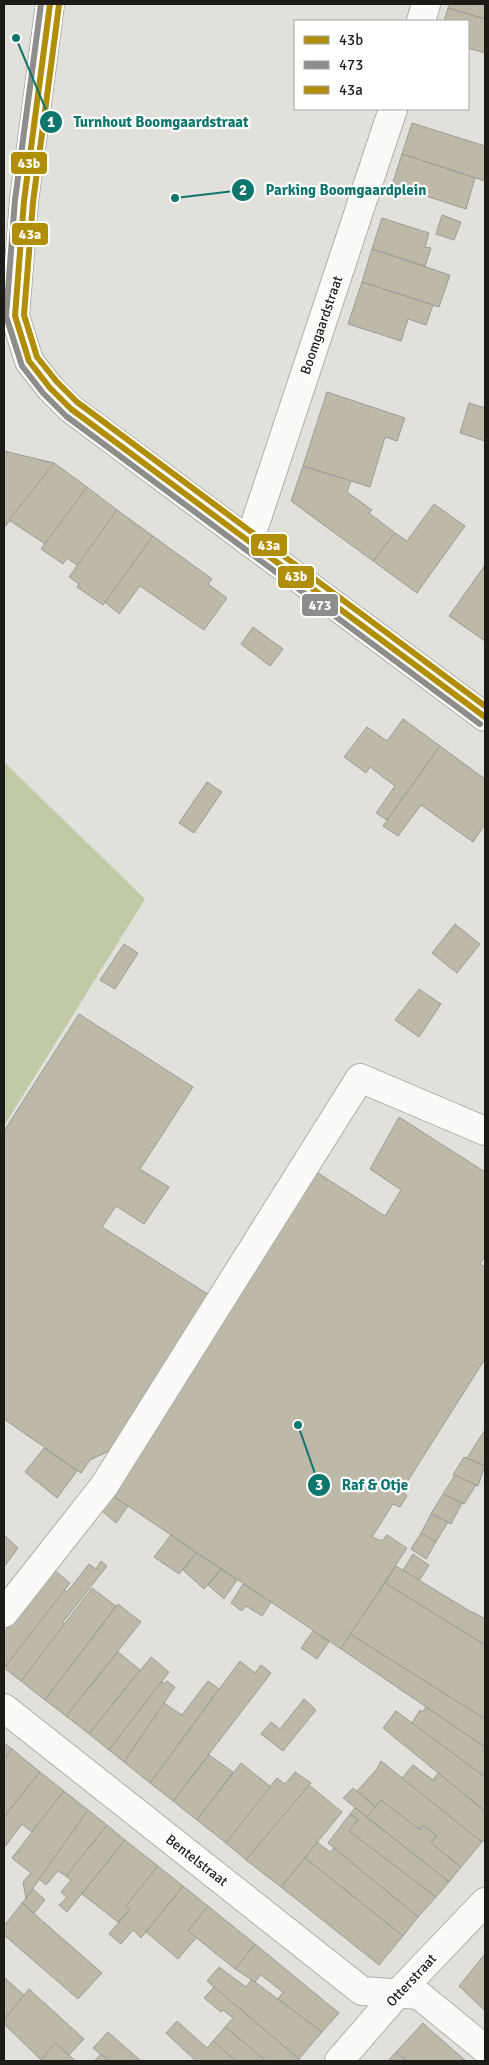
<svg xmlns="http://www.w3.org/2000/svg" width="489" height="2065" font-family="Signika,sans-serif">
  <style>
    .green { fill: #c0caa6 }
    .building { fill: #bdb8a7; stroke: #9d9c98 }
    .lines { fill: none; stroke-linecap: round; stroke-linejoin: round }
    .minor-casing { stroke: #aeada9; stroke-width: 30 }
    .minor { stroke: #fafaf9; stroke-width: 28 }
    .bus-1-casing { stroke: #fff; stroke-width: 10 }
    .bus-2-casing { stroke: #fff; stroke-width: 10 }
    .bus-3-casing { stroke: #fff; stroke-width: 10 }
    .bus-1 { stroke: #b08e08; stroke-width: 6 }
    .bus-2 { stroke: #8e8d8b; stroke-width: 6 }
    .bus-3 { stroke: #b08e08; stroke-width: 6 }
    .labels { text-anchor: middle; stroke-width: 4.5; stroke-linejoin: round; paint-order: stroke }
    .street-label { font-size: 14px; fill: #1c1b17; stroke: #fff }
    .leader { fill: none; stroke: #0f766e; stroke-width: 2 }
    .callout-dot { fill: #0f766e; stroke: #fff; stroke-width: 2 }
    .mark-label { font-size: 15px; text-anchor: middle; font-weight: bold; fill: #fff }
    .callout-label { font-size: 15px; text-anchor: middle; font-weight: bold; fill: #0f766e; stroke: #fff; stroke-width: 4.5; stroke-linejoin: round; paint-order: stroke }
    .line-badge { stroke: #fff; stroke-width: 2 }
    .badge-label { font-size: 14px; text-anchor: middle; font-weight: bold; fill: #fff }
  </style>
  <rect width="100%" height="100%" fill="#e1e0da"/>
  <!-- green -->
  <path class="green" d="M4 762 145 899 4 1126Z"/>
  <!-- building -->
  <g class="building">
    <path d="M450 4H485V19L448 8Z"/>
    <path d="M448 8 485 19V53L468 48V21H444Z"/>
    <path d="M412 123 485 146V181L402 154Z"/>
    <path d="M402 154 475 178 466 209 392 185Z"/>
    <path d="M442 215 461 222 454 240 436 234Z"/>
    <path d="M382 218 429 233 425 247 431 248 425 266 372 249Z"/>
    <path d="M372 249 450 275 439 307 362 282Z"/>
    <path d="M362 282 433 305 426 325 408 319 401 341 348 324Z"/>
    <path d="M327 392 405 418 397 441 385 437 370 487 303 466Z"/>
    <path d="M469 403 485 408V441L460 433Z"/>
    <path d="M4 451 54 463 4 528Z"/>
    <path d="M54 463 87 487 45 544 9 520Z"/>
    <path d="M303 466 351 481 347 492 372 510 369 513 395 533 373 561 291 501Z"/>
    <path d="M87 487 117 510 78 566 67 558 63 564 41 549Z"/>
    <path d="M434 504 465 526 417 593 373 561 395 533 407 541Z"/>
    <path d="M117 510 153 536 103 605 77 587 79 584 69 577Z"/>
    <path d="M153 536 212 579 208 584 227 598 204 630 140 586 119 614 105 602Z"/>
    <path d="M485 565V641L449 616Z"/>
    <path d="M253 627 283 649 270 666 241 644Z"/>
    <path d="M403 719 440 746 387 820 376 813 395 786 370 767 366 773 344 757 367 727 387 741Z"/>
    <path d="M440 746 485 779V824L473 842 421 805 398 836 383 826Z"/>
    <path d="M207 782 222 792 194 833 179 823Z"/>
    <path d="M455 924 480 944 457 973 432 953Z"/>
    <path d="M124 944 138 953 115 989 100 980Z"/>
    <path d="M419 989 441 1004 419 1037 395 1020Z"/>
    <path d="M79 1014 193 1087 140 1169 169 1187 144 1224 116 1206 102 1227 211 1296 111 1450 90 1460 81 1473 4 1419V1131Z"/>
    <path d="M399 1117 485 1172V1256L480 1264 485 1267V1359L402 1490 407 1496 400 1507 393 1504 372 1537 382 1541 387 1535 407 1548 341 1649 113 1496 315 1171 385 1216 401 1190 370 1169Z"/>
    <path d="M485 1430V1466L467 1458Z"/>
    <path d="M44 1448 77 1471 57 1498 25 1472Z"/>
    <path d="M464 1457 485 1466 478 1486 453 1475Z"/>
    <path d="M455 1475 476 1485 464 1504 443 1494Z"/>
    <path d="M443 1494 462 1503 451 1524 431 1514Z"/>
    <path d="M113 1496 128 1506 116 1523 102 1511Z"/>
    <path d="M431 1514 448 1522 436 1542 421 1533Z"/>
    <path d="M421 1533 436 1542 426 1559 411 1549Z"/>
    <path d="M4 1535 18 1548 4 1567Z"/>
    <path d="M171 1535 196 1553 179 1574 154 1557Z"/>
    <path d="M196 1553 221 1569 204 1589 183 1570Z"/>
    <path d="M413 1554 429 1565 419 1581 403 1570Z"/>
    <path d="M101 1561 107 1566 63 1622 65 1624 21 1681 4 1668 64 1590 67 1592 89 1564 96 1569Z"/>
    <path d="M396 1566 473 1613V1612L485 1619V1645L385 1583Z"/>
    <path d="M53 1569 70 1583 4 1668V1633Z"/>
    <path d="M221 1569 237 1580 224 1599 208 1585Z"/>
    <path d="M385 1583 485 1645V1719L350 1634Z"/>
    <path d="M243 1584 271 1602 262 1616 246 1606 242 1611 231 1603Z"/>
    <path d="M92 1588 116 1606 45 1700 21 1681Z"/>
    <path d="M118 1604 141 1622 66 1716 45 1700Z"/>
    <path d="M313 1631 329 1642 317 1659 301 1648Z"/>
    <path d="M350 1634 485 1719V1747L341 1649Z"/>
    <path d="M118 1652 140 1670 89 1734 66 1716Z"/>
    <path d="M151 1657 169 1672 109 1750 89 1734Z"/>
    <path d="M240 1661 255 1673 261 1665 271 1673 173 1801 150 1783Z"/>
    <path d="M162 1681 164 1684 167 1681 175 1687 124 1762 109 1750Z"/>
    <path d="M208 1681 219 1689 150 1783 124 1762 164 1703 182 1715Z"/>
    <path d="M304 1699 316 1710 283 1751 261 1734 271 1722 280 1729Z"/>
    <path d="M426 1707 485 1747V1777L412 1723 420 1710 422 1712Z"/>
    <path d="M396 1711 485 1777V1811L383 1728Z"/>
    <path d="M4 1743 12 1749 4 1759Z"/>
    <path d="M12 1749 40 1772 4 1817V1759Z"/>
    <path d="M209 1755 233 1772 197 1820 173 1801Z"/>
    <path d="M381 1761 482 1842 461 1867 431 1843 437 1836 423 1825 420 1830 381 1800 376 1807 357 1791 376 1770Z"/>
    <path d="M241 1763 271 1787 226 1843 197 1820Z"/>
    <path d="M413 1765 433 1780 438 1773 485 1811V1839L482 1842 402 1778Z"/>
    <path d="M40 1772 64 1791 32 1832 22 1824 4 1848V1817Z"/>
    <path d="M295 1772 311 1783 246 1860 226 1843 277 1778 285 1784Z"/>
    <path d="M309 1785 342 1812 281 1887 246 1860Z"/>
    <path d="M353 1788 376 1807 367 1817 343 1798Z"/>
    <path d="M64 1791 88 1810 26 1898 23 1882 31 1873 12 1858Z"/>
    <path d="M381 1800 420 1830 423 1825 437 1836 431 1843 461 1867 449 1882 367 1817Z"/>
    <path d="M355 1808 449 1882 436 1897 349 1831 358 1820 350 1814Z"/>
    <path d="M88 1810 107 1825 66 1876 58 1871 46 1885 39 1879Z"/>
    <path d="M350 1814 358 1820 349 1831 436 1897 418 1917 328 1843Z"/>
    <path d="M107 1825 125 1840 67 1912 59 1905 67 1897 61 1892 71 1880 66 1876Z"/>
    <path d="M125 1840 158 1866 126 1906 130 1909 118 1922 82 1894Z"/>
    <path d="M317 1842 330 1852 334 1848 418 1917 403 1936 305 1858Z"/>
    <path d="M305 1858 403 1936 379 1965 281 1887Z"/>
    <path d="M158 1866 183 1886 141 1938 133 1930 121 1944 109 1934 130 1909 126 1906Z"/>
    <path d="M183 1886 208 1906 188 1931 197 1937 178 1959 146 1932Z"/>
    <path d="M33 1889 45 1900 34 1913 22 1903Z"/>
    <path d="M22 1903 102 1973 78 1999 4 1935V1926Z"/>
    <path d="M208 1906 255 1944 235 1969 188 1931Z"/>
    <path d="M255 1944 339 2013 322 2032 278 1999 283 1992 261 1975 255 1982 235 1969Z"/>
    <path d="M485 1954V2011L459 1986Z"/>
    <path d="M219 1967 246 1987 251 1980 255 1982 322 2032 299 2059 207 1981Z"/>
    <path d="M5 1978 24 1995 4 2020V1979Z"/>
    <path d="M214 1987 299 2059V2061H266L225 2027 233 2018 223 2010 221 2012 204 1998Z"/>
    <path d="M29 1989 84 2039 69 2055 55 2043 41 2060 4 2024V2020Z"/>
    <path d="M177 2021 207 2048 213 2041 236 2061H196L166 2033Z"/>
    <path d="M423 2023 427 2027 466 2061H407L396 2052Z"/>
    <path d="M225 2027 266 2061H236L213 2041Z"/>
    <path d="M108 2032 141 2061H109L93 2048Z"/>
    <path d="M55 2043 69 2055 75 2061H42L41 2060Z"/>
    <path d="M396 2052 407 2061H388Z"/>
    <path d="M101 2054 109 2061H94Z"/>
  </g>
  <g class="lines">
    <defs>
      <g id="minor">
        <path d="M50 4 24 201 15 316 29 361 50 388 71 409 485 717"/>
        <path d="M421 21 426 4"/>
        <path d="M249 542 393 109"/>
        <path d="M4 1613 104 1486 360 1078 485 1131"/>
        <path d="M4 1708 362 1991 419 1995 485 2049"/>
        <path d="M339 2061 397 1994 485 1902"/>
      </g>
    </defs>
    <!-- minor casing -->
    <use href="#minor" class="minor-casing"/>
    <!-- minor -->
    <use href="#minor" class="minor"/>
    <defs>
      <path id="bus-1" d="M50 4 24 201 15 316 29 361 50 388 71 409 485 717"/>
      <path id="bus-2" d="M41 4 15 200 6 316 22 366 43 393 66 416 480 724"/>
      <path id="bus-3" d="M59 5 33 202 24 315 37 357 57 382 77 402 485 706"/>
    </defs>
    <!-- bus-1 casing -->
    <use href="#bus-1" class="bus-1-casing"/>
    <!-- bus-2 casing -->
    <use href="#bus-2" class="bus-2-casing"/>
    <!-- bus-3 casing -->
    <use href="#bus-3" class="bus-3-casing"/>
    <!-- bus-1 -->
    <use href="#bus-1" class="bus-1"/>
    <!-- bus-2 -->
    <use href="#bus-2" class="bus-2"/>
    <!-- bus-3 -->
    <use href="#bus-3" class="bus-3"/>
  </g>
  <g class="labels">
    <!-- street labels -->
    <g class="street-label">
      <text transform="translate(321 325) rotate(-71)" y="5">Boomgaardstraat</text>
      <text transform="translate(197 1860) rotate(38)" y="5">Bentelstraat</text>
      <text transform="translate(411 1980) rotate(-47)" y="5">Otterstraat</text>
    </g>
  </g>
  <!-- callouts -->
  <path class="leader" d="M16 38L51 122M175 198L243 190M298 1425L319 1485"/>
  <g class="callout-dot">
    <circle cx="16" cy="38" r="5"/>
    <circle cx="175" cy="198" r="5"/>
    <circle cx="298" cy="1425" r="5"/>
    <circle cx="51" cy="122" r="12"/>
    <circle cx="243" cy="190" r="12"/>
    <circle cx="319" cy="1485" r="12"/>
  </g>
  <g class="mark-label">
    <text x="51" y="127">1</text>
    <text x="243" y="195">2</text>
    <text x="319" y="1490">3</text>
  </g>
  <g class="callout-label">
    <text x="161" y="127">Turnhout Boomgaardstraat</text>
    <text x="346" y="195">Parking Boomgaardplein</text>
    <text x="375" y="1490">Raf &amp; Otje</text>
  </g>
  <g class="line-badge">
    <rect x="10" y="151" width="38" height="24" rx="5" fill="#b08e08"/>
    <rect x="11" y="222" width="38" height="24" rx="5" fill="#b08e08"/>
    <rect x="250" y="533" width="38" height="24" rx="5" fill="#b08e08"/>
    <rect x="277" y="565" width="38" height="24" rx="5" fill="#b08e08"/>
    <rect x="301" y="593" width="38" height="24" rx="5" fill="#8e8d8b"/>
  </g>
  <g class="badge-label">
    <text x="29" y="168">43b</text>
    <text x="30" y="239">43a</text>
    <text x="269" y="550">43a</text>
    <text x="296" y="581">43b</text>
    <text x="320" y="610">473</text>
  </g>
  <!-- border -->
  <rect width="489" height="2065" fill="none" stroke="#1c1b17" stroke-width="10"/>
  <!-- legend -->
  <rect x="294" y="20" width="175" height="90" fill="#ffffff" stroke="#a4a4a2"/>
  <rect x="304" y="36" width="25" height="8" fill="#b08e08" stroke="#a4a4a2"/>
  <text x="339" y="45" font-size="15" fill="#1c1b17">43b</text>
  <rect x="304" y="61" width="25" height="8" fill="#8e8d8b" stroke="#a4a4a2"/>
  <text x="339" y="70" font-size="15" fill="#1c1b17">473</text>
  <rect x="304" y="86" width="25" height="8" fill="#b08e08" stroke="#a4a4a2"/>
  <text x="339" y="95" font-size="15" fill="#1c1b17">43a</text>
</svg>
